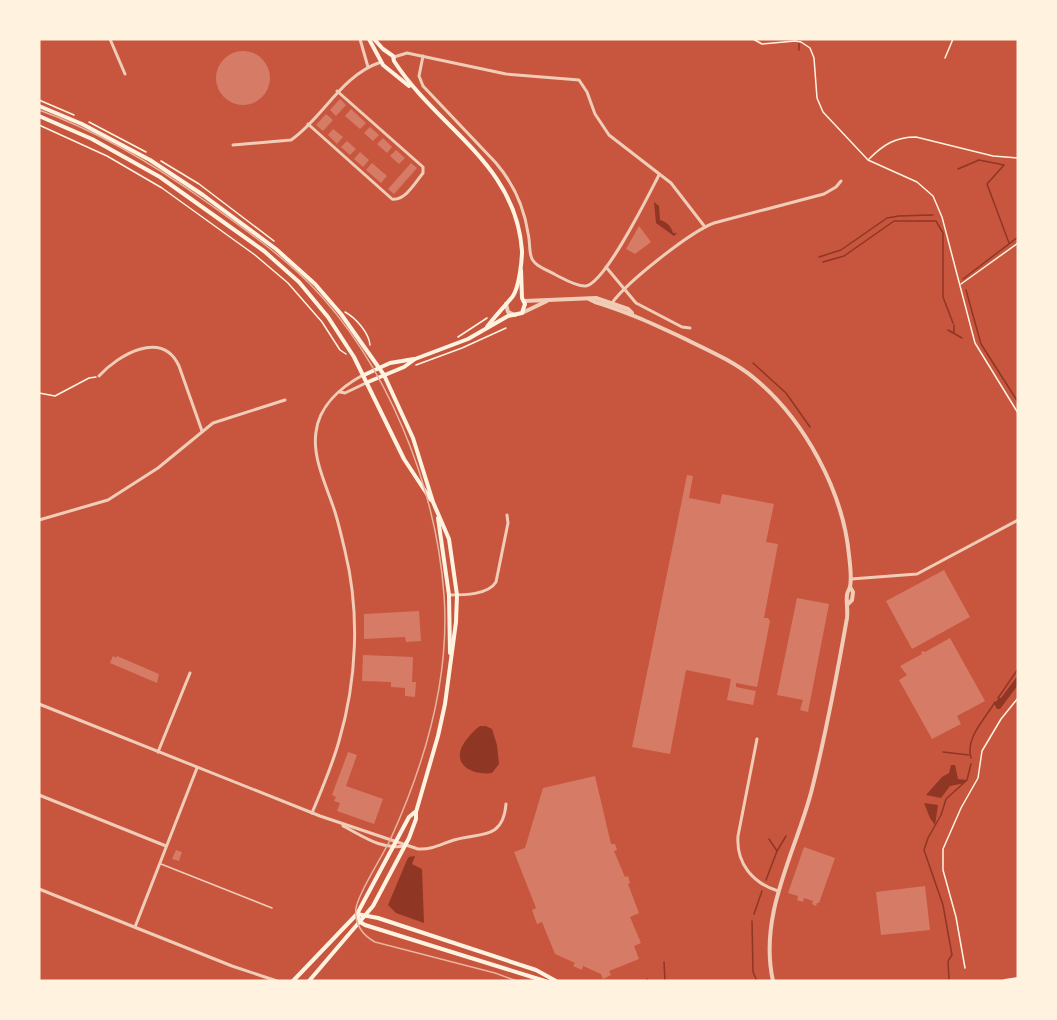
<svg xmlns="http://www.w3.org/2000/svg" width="1057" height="1020" font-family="Helvetica,sans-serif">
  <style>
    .water { fill: #8f3625 }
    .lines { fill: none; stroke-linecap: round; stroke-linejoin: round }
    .stream { stroke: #8f3625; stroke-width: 1.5 }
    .building { fill: #d67c66 }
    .path { stroke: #fff3e0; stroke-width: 1.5 }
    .service { stroke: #f1ccb7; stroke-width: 1.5 }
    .minor { stroke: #f1ccb7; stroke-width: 3 }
    .tertiary { stroke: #f1ccb7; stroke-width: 4 }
    .secondary { stroke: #fff3e0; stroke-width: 4 }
    .tram { stroke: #e9b49f; stroke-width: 1.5 }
  </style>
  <rect width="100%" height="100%" fill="#c8553d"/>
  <!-- water -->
  <g class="water">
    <path d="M654 202 659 206 660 220C667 222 671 226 673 233H677L674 236 656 223Z"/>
    <path d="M1018 675V685L1000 709H997L994 704 999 698H1001Z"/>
    <path d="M480 726H486L492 729 497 745 499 764 492 773C479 775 458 770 460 753 461 744 473 731 480 726Z"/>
    <path d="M951 765H955L958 779 967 780 965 783 950 786 941 798 926 795 942 777 949 773Z"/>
    <path d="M924 803 938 805 935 825 930 818Z"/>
    <path d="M415 856 412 864 422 869 424 923 396 913 388 905 407 860 409 857Z"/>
  </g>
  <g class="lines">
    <!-- stream -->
    <g class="stream">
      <path d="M799 39V40"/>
      <path d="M799 43V50"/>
      <path d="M958 169 979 160 1004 165 987 184 1009 243"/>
      <path d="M819 257 841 250 887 218 899 216 933 215"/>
      <path d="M823 262 844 256 894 221H936L943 233V297L953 323"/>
      <path d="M963 279 1018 237"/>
      <path d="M966 290 981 344 1018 402"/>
      <path d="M954 325V333"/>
      <path d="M948 330 962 338"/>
      <path d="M753 363 786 393 810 427"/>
      <path d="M998 698 1018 669"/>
      <path d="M943 752 969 755"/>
      <path d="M971 758C965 738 985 719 995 702"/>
      <path d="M769 839 777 851"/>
      <path d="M766 880 777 851 786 836"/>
      <path d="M754 914 762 891"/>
      <path d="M752 921 753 972 757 981"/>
      <path d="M664 962 665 981"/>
      <path d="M647 979 648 981"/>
      <path d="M949 979 948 961 952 955 943 905 924 850 928 838 941 815 946 799 967 780 971 764"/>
    </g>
  </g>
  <!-- building -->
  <g class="building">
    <circle cx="243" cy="78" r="27"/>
    <path d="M340 99 346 105 336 116 330 110Z"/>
    <path d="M351 109 366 123 360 129 345 116Z"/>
    <path d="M326 114 333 120 323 131 316 125Z"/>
    <path d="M370 127 379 135 373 141 364 133Z"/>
    <path d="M333 129 343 137 337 144 328 135Z"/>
    <path d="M383 138 392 147 387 153 377 144Z"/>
    <path d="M347 141 356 149 350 155 341 147Z"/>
    <path d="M396 150 405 158 399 164 390 156Z"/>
    <path d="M360 152 369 160 363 167 354 159Z"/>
    <path d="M372 163 387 176 381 183 366 170Z"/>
    <path d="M411 163 417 168 394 194 388 189Z"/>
    <path d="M639 226 651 242 635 254 626 249Z"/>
    <path d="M687 475 693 476 689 498 720 504 722 494 774 504 766 542 778 544 764 618H768L770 621 757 687 736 683V687L756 691 753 705 727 700 731 679 686 670 670 754 632 747Z"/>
    <path d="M944 570 970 617 912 649 886 601Z"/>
    <path d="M797 598 829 604 808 712 800 710 803 700 777 695Z"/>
    <path d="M419 611 421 641 406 642 405 637 364 639V614Z"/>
    <path d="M950 638 985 701 957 716 961 724 932 739 899 680 907 675 900 666 922 654 921 652 923 651 925 652Z"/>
    <path d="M363 655 413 657 412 682H416L415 697 405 696V688L391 687V682L362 681Z"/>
    <path d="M113 656 116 658 117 656 159 674 157 683 110 663Z"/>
    <path d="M348 752 357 755 346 786 383 799 374 824 337 811 340 803 334 801 336 797 332 795Z"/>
    <path d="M595 776 611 844H615L617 850 614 851 625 877 628 876 630 883 628 884 639 913 630 917 641 943 634 946 639 959 609 971 611 975 603 979 601 974 583 966 582 970 573 966 575 963 555 954 542 922 537 924 532 910 536 908 514 852 525 848 543 788Z"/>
    <path d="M804 847 835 858 819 903H817L816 906 812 904 813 901 804 898 803 902 797 900 798 896 788 893Z"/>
    <path d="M176 850 182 852 179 861 172 859Z"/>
    <path d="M925 886 930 930 881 935 876 892Z"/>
  </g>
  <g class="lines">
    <!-- path -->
    <g class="path">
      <path d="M753 39 762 44 795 41 801 42 810 48 814 58 817 98 823 112 868 160 917 182 933 196 942 217 975 343 1018 413"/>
      <path d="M945 58 953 39"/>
      <path d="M39 100 74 115"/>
      <path d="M89 122 146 152"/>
      <path d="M39 125 107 156 162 188 255 255 288 283 322 322 340 350 346 354"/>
      <path d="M869 159C883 145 895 137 916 137L993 156 1018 158"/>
      <path d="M161 161 199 184 274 241"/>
      <path d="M961 284 1018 243"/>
      <path d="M345 312C356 318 369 333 370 345"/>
      <path d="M458 337 487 318"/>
      <path d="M416 365 462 348 506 328"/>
      <path d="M39 393 55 396 89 378 96 377"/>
      <path d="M965 968 956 917 943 870V849L961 808 978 778 982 751 1001 719 1018 698"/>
    </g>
    <!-- service -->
    <path class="service" d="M161 864 272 908"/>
    <!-- minor -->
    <g class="minor">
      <path d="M110 39 125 74"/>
      <path d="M360 39 368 67"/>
      <path d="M423 56 419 76 423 86 496 163C513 183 524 207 528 233 530 241 529 249 531 256 533 266 548 270 556 275 564 279 577 287 586 286 606 282 648 196 659 175"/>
      <path d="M394 57 407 53 506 74 579 80 587 92 595 114 609 135 671 183 705 227"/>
      <path d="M308 124 392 199C405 201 415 183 423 173V167L337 91"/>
      <path d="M233 145 291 140C324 117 340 76 381 62"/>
      <path d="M606 267 636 303 682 327 690 328"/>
      <path d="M612 303C627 282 690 232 714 223L824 194 836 187 841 181"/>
      <path d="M99 376C118 355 162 329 179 366L202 431"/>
      <path d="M340 392 345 393 368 382"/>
      <path d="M39 520 108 500 158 468 213 423 285 400"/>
      <path d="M851 579 917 574 1018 520"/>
      <path d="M449 595C464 595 488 595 496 582L508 523 507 515"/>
      <path d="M39 704 320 816 418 849C432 850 441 844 454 840 479 832 503 841 506 804"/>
      <path d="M757 739 738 836C736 864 753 883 778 891"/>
      <path d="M158 752 190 673"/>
      <path d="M39 795 166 846"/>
      <path d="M312 813C322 789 332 766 339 741 357 680 360 612 345 551 342 538 339 525 335 512 327 487 312 458 316 432 319 406 341 387 363 375"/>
      <path d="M343 826C363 836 381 850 404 846"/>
      <path d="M39 889 232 966 277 981"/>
      <path d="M135 927 197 768"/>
    </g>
    <!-- tertiary -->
    <g class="tertiary">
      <path d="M589 299 595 302C625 311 651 323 679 336 705 349 732 360 754 378 804 419 843 491 849 555 850 564 852 578 850 587 849 590 847 592 847 595 846 603 848 610 847 618 837 675 826 733 812 789 796 852 758 914 773 981"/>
      <path d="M524 301 596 298 628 309 632 313"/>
      <path d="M506 304 508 312 515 315"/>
      <path d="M522 313 547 301"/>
      <path d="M848 604 852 600 853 592 850 587"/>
    </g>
    <!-- secondary -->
    <g class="secondary">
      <path d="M369 39 383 65 409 86"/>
      <path d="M374 39 383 49 393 56 394 61C438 129 516 163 522 251 522 261 519 287 513 296 505 306 495 316 487 327"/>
      <path d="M39 106 82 124 150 160 203 195 276 249 315 284 341 314 384 375 413 438 433 502 449 539 457 595 456 622 445 704 438 736 416 812V819L409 838 373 906 309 981"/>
      <path d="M39 116 92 139 160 177 264 251 299 282 328 317 354 357 404 459 431 500"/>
      <path d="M364 375 390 363 414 359"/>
      <path d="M368 382 404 367 415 359 468 339 508 316 522 313 525 304 522 298 521 270"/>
      <path d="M438 518 449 595 450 653"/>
      <path d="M357 914 378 918 536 970 556 981"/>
      <path d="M357 914 360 922 365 925 545 981"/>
      <path d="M293 981 357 914 409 817 415 812"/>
      <path d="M1005 981 1018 979"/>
    </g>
    <!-- tram -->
    <path class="tram" d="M39 110C100 132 155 165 208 203 243 228 279 253 310 284 387 363 436 486 444 595 450 677 425 763 391 838 383 856 359 891 356 908 354 923 362 935 375 942L495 973 517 981"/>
  </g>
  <!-- border -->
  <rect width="1057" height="1020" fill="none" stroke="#fff3e0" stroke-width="81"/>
</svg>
